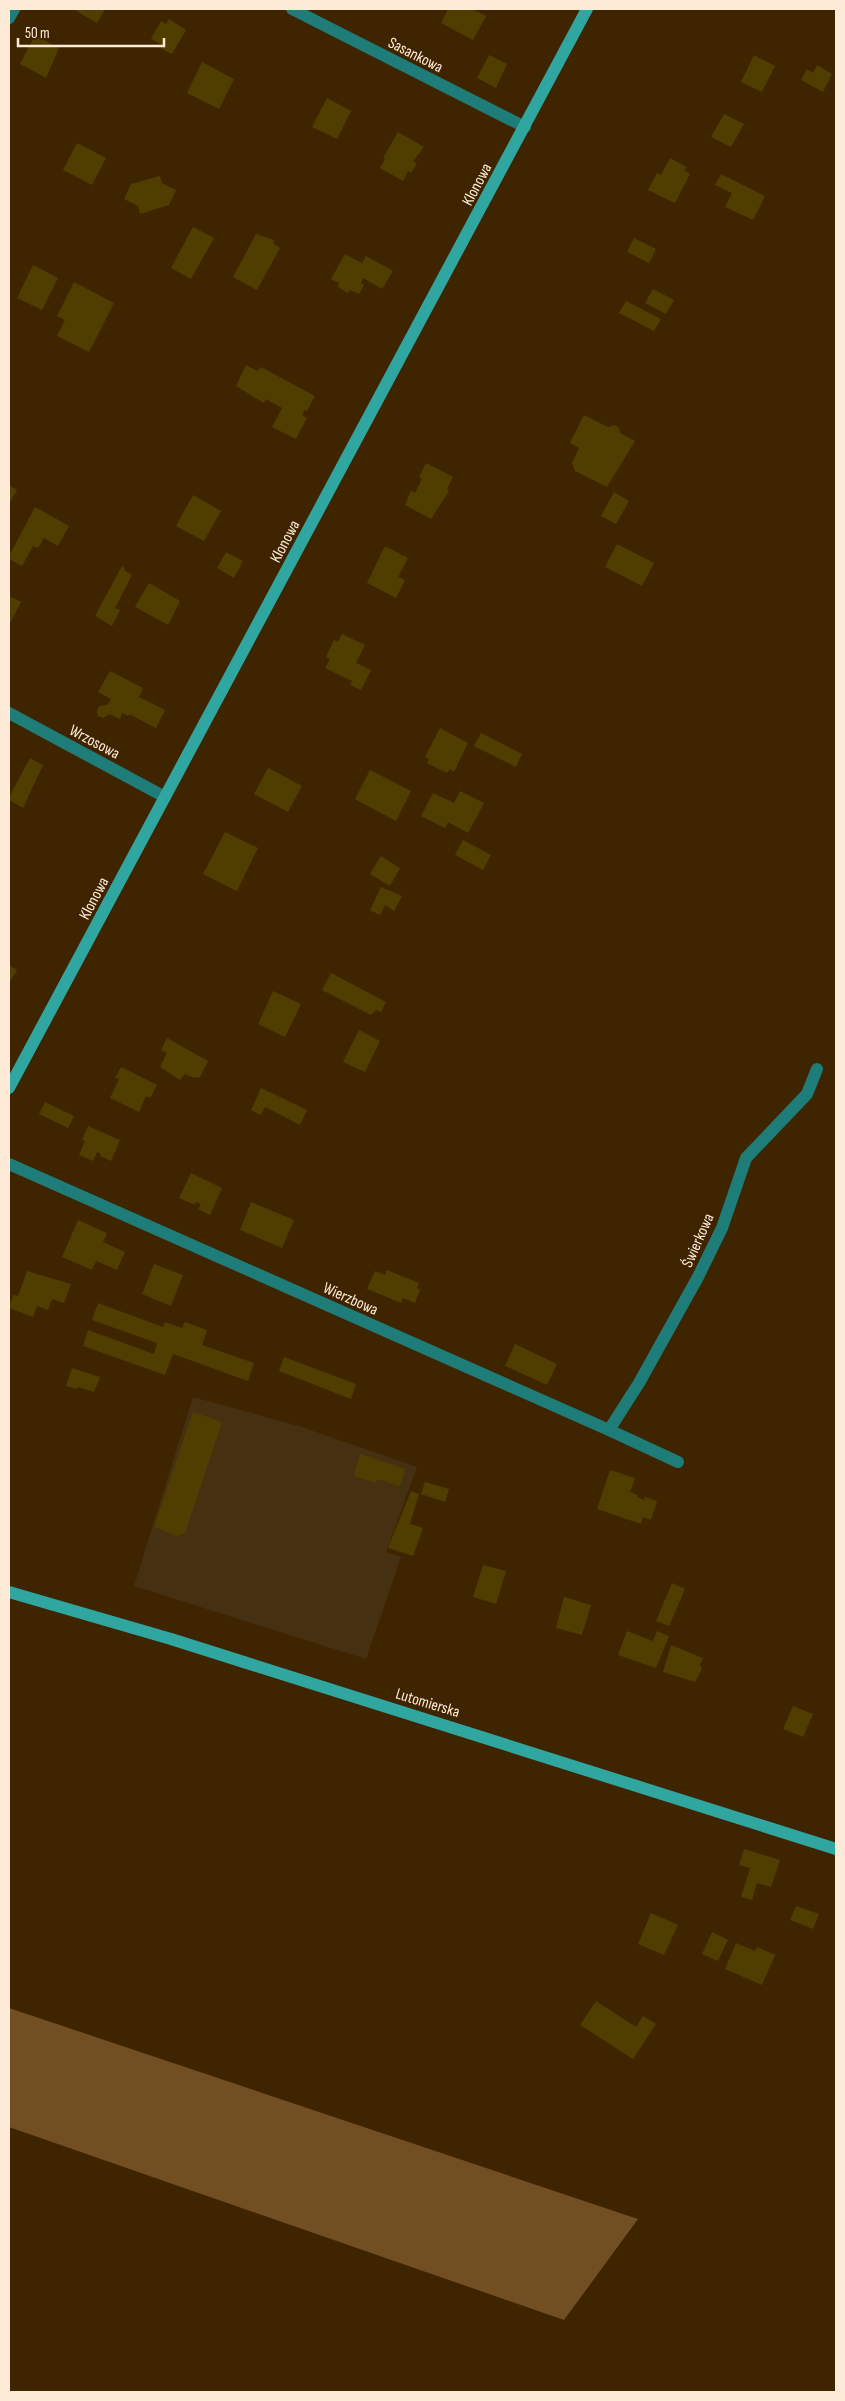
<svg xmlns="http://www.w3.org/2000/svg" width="845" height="2401" font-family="'Sofia Sans Condensed',sans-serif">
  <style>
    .built { fill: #463012 }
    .forest { fill: #724f23 }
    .building { fill: #503e00 }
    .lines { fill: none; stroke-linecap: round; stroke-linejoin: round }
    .street { stroke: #1e7d78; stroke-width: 12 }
    .secondary { stroke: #30a6a1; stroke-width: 12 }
    .labels { text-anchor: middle; stroke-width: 4.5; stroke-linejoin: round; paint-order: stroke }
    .street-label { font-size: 16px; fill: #fdebd8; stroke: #3f2400 }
  </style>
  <rect width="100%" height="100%" fill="#3f2400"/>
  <!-- built -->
  <path class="built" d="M193 1397 299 1426 417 1467 386 1552 401 1557 366 1659 134 1586Z"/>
  <!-- forest -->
  <path class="forest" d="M9 2008 638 2219 564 2320 9 2127Z"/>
  <!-- building -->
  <g class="building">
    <path d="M73 9H105L97 23Z"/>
    <path d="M448 9H472L486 16 473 40 441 23Z"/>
    <path d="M169 19 186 30 172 54 160 48 162 45 151 39 161 21 166 24Z"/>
    <path d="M35 35 59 48 46 78 20 64Z"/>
    <path d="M489 55 507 64 496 88 477 78Z"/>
    <path d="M754 55 775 66 762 92 741 82Z"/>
    <path d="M202 62 234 79 219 109 187 93Z"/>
    <path d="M817 65 832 74 823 92 801 80 807 69 813 73Z"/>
    <path d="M327 98 351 111 337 139 312 127Z"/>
    <path d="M724 114 744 124 731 147 711 137Z"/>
    <path d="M398 132 424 147 413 161 417 163 411 173 408 171 403 181 380 168 385 159 383 158Z"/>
    <path d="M77 143 106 158 92 185 63 170Z"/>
    <path d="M670 158 687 167 684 170 690 174 675 203 648 190 657 173 661 175Z"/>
    <path d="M721 174 765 196 753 220 725 207 732 193 715 185Z"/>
    <path d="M160 176 162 183 176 190 169 205 140 214 138 206 124 199 131 184Z"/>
    <path d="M193 227 214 238 191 279 171 268Z"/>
    <path d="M256 234 274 240 273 243 280 248 257 290 233 277Z"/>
    <path d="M634 238 656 249 649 263 627 252Z"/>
    <path d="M345 254 362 263 366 256 393 271 382 289 363 278 361 283 364 285 359 294 350 290 348 293 338 287 339 283 331 279Z"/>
    <path d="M33 265 58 278 42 310 17 298Z"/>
    <path d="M74 282 114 303 89 352 57 336 65 320 57 316Z"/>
    <path d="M653 289 674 300 666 314 645 303Z"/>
    <path d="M626 301 661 319 654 331 619 313Z"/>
    <path d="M246 365 257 371 261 367 315 396 307 411 305 410 302 415 307 418 296 439 272 427 282 408 266 399 264 403 236 386Z"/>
    <path d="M584 415 608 427 614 425 619 428 620 433 635 441 607 487 575 471 572 463 579 448 570 443Z"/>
    <path d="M426 463 453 477 447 489 449 491 431 519 405 505 411 491 415 493 422 479 419 477Z"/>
    <path d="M9 485 17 490 9 504Z"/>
    <path d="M614 492 629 501 616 524 601 516Z"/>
    <path d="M193 495 221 511 204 541 176 526Z"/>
    <path d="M35 507 69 526 58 546 44 538 38 548 33 546 22 566 9 559V556Z"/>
    <path d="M617 544 654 563 642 586 605 567Z"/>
    <path d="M385 546 408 558 398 577 405 580 396 598 367 583Z"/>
    <path d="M226 552 243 561 234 578 217 568Z"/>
    <path d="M122 566 125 568 124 570 132 575 115 608 120 610 112 626 95 616Z"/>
    <path d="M149 583 180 601 168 625 135 607Z"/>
    <path d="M9 596 21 602 9 625Z"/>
    <path d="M342 634 365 645 356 663 371 670 361 690 350 685 352 681 325 668 330 659 326 657 334 640 338 642Z"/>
    <path d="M110 671 143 688 139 697 165 710 156 728 129 714 128 716 122 713 120 719 110 714 103 718 98 716 97 711 99 706 107 705 111 699 98 692Z"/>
    <path d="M440 728 468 743 454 772 450 769 447 773 427 763 429 759 425 757Z"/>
    <path d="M481 733 522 754 516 767 474 746Z"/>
    <path d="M30 758 43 765 23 808 9 800V797Z"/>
    <path d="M268 768 302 786 288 812 254 794Z"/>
    <path d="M370 770 411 791 396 821 355 799Z"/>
    <path d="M460 791 484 803 468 833 448 822 445 828 421 816 433 793 454 803Z"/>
    <path d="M225 832 258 848 237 891 203 874Z"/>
    <path d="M463 840 491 855 483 870 455 855Z"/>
    <path d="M381 856 400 868 390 886 370 874Z"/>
    <path d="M381 887 402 896 394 911 385 905 380 915 370 910Z"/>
    <path d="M9 965 17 970 10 982 9 981Z"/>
    <path d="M331 973 386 1002 381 1012 376 1010 371 1015 322 990Z"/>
    <path d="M273 991 301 1004 285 1037 258 1024Z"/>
    <path d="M359 1030 380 1041 365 1072 343 1062Z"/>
    <path d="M167 1038 208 1061 200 1077 194 1078 185 1074 180 1080 160 1067 167 1053 161 1050Z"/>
    <path d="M121 1067 157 1085 150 1098 146 1096 139 1112 110 1098 119 1079 115 1078Z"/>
    <path d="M261 1088 307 1110 300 1125 265 1107 261 1115 251 1110Z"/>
    <path d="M45 1102 74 1116 68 1128 39 1114Z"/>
    <path d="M88 1126 120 1140 111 1161 100 1156 101 1154 97 1152 93 1161 79 1155 85 1141 82 1140Z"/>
    <path d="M191 1173 222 1188 210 1215 198 1209 201 1204 196 1202 195 1205 179 1198Z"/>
    <path d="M251 1202 294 1220 282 1248 240 1230Z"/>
    <path d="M78 1220 107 1233 103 1242 125 1252 117 1270 96 1261 92 1270 62 1257Z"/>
    <path d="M154 1264 183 1275 171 1306 142 1294Z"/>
    <path d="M387 1270 419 1283 417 1288 420 1290 415 1303 403 1298 401 1303 367 1289 375 1271 385 1275Z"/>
    <path d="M27 1271 71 1284 64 1303 52 1299 48 1310 37 1306 33 1317 9 1308 13 1295 18 1296Z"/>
    <path d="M98 1303 163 1327 165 1322 182 1328 185 1322 207 1330 202 1345 254 1363 248 1381 173 1354 165 1375 83 1346 88 1330 154 1354 157 1343 92 1320Z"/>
    <path d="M515 1344 557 1364 547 1385 505 1366Z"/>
    <path d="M284 1357 356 1384 351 1399 279 1371Z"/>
    <path d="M72 1368 100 1377 94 1392 78 1387 77 1389 66 1386Z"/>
    <path d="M193 1412 222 1422 185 1533 177 1536 154 1527Z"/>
    <path d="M360 1454 405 1469 400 1486 377 1479 376 1483 354 1476Z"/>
    <path d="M610 1470 635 1478 630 1492 638 1495 637 1497 644 1500 645 1497 657 1501 651 1520 643 1517 641 1524 597 1509Z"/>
    <path d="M425 1482 449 1489 445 1502 421 1494Z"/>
    <path d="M411 1491 419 1494 410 1524 423 1528 413 1556 388 1548Z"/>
    <path d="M483 1565 506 1571 496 1604 473 1597Z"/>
    <path d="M672 1583 685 1589 669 1626 656 1621Z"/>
    <path d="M564 1597 591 1605 582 1635 556 1628Z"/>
    <path d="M627 1631 653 1641 657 1631 669 1636 656 1668 618 1655Z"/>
    <path d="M671 1645 703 1658 700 1665 702 1669 695 1682 663 1672Z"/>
    <path d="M793 1706 813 1714 803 1737 783 1729Z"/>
    <path d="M744 1849 780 1860 771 1887 757 1883 752 1900 741 1897 750 1868 739 1865Z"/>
    <path d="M796 1906 819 1914 813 1929 790 1920Z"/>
    <path d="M651 1913 678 1925 664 1955 638 1944Z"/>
    <path d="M712 1932 728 1940 718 1961 702 1954Z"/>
    <path d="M736 1943 755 1951 757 1947 775 1955 762 1985 725 1969Z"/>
    <path d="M596 2001 636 2027 643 2016 656 2024 633 2059 580 2025Z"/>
  </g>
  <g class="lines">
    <!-- street -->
    <g class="street">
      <path d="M292 9 525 127"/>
      <path d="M9 18 14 9"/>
      <path d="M9 713 165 797"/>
      <path d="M9 1164 609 1430 678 1462"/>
      <path d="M609 1430 639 1383 698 1277 722 1228 746 1158 807 1094 817 1069"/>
    </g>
    <!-- secondary -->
    <g class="secondary">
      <path d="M9 1088 587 9"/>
      <path d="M9 1592 171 1639 836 1849"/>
    </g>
  </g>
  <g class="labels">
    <!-- street labels -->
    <g class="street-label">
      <text transform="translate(416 54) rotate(27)" y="6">Sasankowa</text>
      <text transform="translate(476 184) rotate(-62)" y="6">Klonowa</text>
      <text transform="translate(284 541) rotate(-62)" y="6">Klonowa</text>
      <text transform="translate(95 741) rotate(28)" y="6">Wrzosowa</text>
      <text transform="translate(93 898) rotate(-62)" y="6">Klonowa</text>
      <text transform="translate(697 1240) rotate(-66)" y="6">Świerkowa</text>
      <text transform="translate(351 1298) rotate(24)" y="6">Wierzbowa</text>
      <text transform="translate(428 1702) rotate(17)" y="6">Lutomierska</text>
    </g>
  </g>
  <!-- border -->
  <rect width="845" height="2401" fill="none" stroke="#fdebd8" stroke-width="20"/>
  <!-- scale -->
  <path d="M18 38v8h146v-8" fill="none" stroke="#fdebd8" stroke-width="2.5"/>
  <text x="25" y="38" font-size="15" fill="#fdebd8" stroke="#3f2400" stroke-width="4" paint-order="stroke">50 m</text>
</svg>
